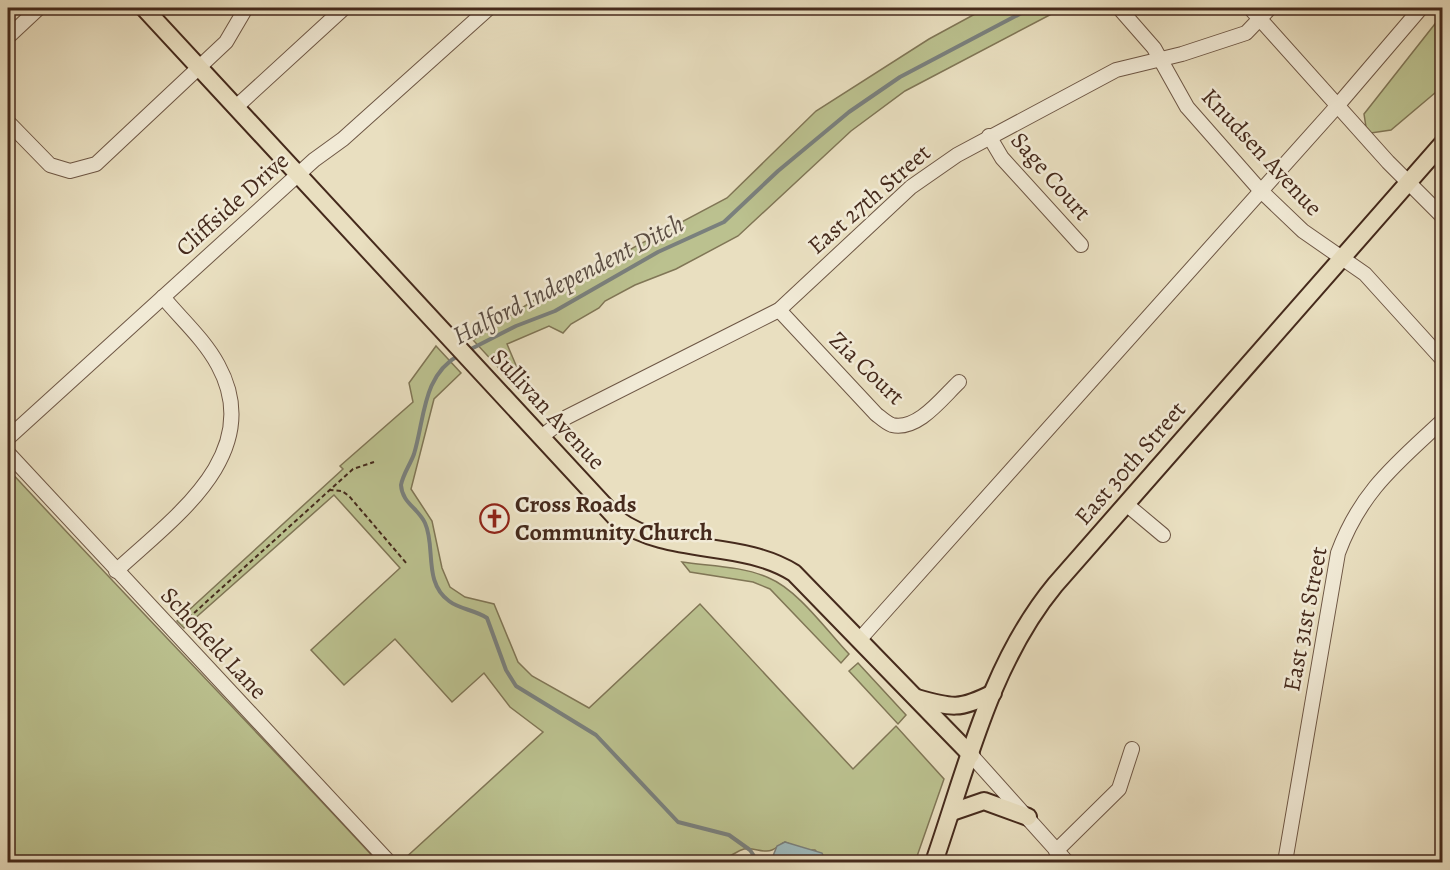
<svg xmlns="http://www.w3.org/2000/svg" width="1450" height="870" font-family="Alegreya,serif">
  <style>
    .green { fill: #bbc18f; stroke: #807656; stroke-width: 1.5 }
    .water { fill: #9dbabd; stroke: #7a807d; stroke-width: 1.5 }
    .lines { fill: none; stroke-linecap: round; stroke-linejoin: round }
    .stream { stroke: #7a807d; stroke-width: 4 }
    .minor-casing { stroke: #6e5745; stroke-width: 16 }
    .major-casing { stroke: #452a1c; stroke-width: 20 }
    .path { stroke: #452a1c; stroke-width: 2; stroke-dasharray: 4.5 3; stroke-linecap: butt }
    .minor { stroke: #f1ead6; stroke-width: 14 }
    .major { stroke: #e9dfc0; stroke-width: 16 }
    .labels { text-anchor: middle; stroke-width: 5; stroke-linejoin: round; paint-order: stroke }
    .street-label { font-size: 24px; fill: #452a1c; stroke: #f1ead6 }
    .poi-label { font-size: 24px; font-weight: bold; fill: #452a1c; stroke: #f1ead6; text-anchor: start }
    .water-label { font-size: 26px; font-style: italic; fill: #5b4e44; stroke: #f1ead6 }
  </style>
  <rect width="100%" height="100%" fill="#e9dfc0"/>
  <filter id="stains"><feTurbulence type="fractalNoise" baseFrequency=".00333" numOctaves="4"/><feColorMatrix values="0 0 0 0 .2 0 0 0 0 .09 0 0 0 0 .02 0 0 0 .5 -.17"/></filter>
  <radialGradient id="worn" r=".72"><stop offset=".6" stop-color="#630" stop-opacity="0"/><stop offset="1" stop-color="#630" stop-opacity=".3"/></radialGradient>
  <!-- green -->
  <g class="green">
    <path d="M986 8H1063L905 91 851 131 738 236 676 269 635 285 605 301 599 308 571 324 563 333 549 326 507 344 518 370 509 379 473 340 531 302 727 198 816 111 929 39Z"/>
    <path d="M1442 15V87L1391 130 1371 133 1366 127 1364 114Z"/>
    <path d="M436 346 461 373 434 399 411 489 432 521 442 568 450 587 465 597 494 604 518 662 532 676 589 708 700 604 853 769 896 726 944 779 915 862H826L815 850H805L785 842C780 844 777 848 772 850 764 854 754 847 744 849 736 851 732 857 723 858L722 862H403L402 861 543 732 510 707 484 673 452 702 395 639 344 685 311 650 400 568 334 495 184 628 177 621 343 469 340 466 413 402 409 383Z"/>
    <path d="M8 469C130 601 256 730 378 862H8Z"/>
    <path d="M682 562C709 566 743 566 769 578 798 590 827 631 849 654L841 663 770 589 753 582 690 572Z"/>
    <path d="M858 663 906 715 898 724 849 671Z"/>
  </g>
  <!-- water -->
  <path class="water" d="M785 842 822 853 826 862H776L773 856 777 846Z"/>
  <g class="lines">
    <!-- stream -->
    <g class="stream">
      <path d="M469 350 516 326 555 311 658 252 724 222 778 171 849 112 900 77 1031 8"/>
      <path d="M459 355C422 376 425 418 414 454 410 465 403 474 401 485 402 503 418 508 425 523 436 547 423 582 449 601 459 609 475 610 487 618L506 670 516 686 596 735 678 822 729 835 750 850 758 862"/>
    </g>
    <defs>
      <g id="minor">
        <path d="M1119 8 1154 48 1187 107 1260 190 1303 231 1365 274 1442 359"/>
        <path d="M1250 8 1388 162 1442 216"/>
        <path d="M8 37 39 8"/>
        <path d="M236 107 344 8"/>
        <path d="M8 122 50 165 70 171 96 164 226 42 246 8"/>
        <path d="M989 136 1002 158 1081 245"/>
        <path d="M779 310 876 414C880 417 886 423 892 425 918 431 942 398 959 382"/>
        <path d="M541 437 567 417 779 310 911 187 957 155 1116 70 1182 54 1246 33 1270 8"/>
        <path d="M8 438 314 160 343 139 489 8"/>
        <path d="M8 453 389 862"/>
        <path d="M1126 504 1163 535"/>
        <path d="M116 571C172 519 267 454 218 365 204 339 181 319 163 297"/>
        <path d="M860 639 1338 105 1421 8"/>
        <path d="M971 755 1067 862"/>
        <path d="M1056 851 1119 789 1132 749"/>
        <path d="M1285 862 1338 553C1361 491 1396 464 1442 421"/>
      </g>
      <g id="major">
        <path d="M144 8 617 519C669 557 740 539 794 573L971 755"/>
        <path d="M917 698C952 708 960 710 993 693"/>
        <path d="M952 812 984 801 1028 817"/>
        <path d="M934 862C967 767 990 664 1055 585L1442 144"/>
      </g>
    </defs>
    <!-- minor casing -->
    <use href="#minor" class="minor-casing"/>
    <!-- major casing -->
    <use href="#major" class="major-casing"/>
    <!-- path -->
    <g class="path">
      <path d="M329 490 342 491 349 496 407 564"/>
      <path d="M183 623 353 469 374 462"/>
    </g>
    <!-- minor -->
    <use href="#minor" class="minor"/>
    <!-- major -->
    <use href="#major" class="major"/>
  </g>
  <!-- icons -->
  <defs>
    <symbol id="church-ring" viewBox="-11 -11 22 22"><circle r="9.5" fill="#f1ead6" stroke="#8f2418" stroke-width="1.5"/><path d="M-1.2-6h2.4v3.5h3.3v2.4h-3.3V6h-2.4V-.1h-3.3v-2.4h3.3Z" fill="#8f2418"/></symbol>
  </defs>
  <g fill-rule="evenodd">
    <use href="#church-ring" x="478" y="502" width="33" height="33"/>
  </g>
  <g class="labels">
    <!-- street labels -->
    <g class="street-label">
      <text transform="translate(1262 152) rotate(47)" y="8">Knudsen Avenue</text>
      <text transform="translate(1051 176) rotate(49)" y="8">Sage Court</text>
      <text transform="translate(869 199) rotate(-41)" y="8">East 27th Street</text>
      <text transform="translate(232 204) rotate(-42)" y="8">Cliffside Drive</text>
      <text transform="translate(867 368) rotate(44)" y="8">Zia Court</text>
      <text transform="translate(548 409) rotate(47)" y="8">Sullivan Avenue</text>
      <text transform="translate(1130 463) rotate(-49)" y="8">East 30th Street</text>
      <text transform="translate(1305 619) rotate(-79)" y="8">East 31st Street</text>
      <text transform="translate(214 643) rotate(47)" y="8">Schofield Lane</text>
    </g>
    <!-- poi labels -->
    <g class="poi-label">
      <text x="515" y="512">Cross Roads<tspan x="515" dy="28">Community Church</tspan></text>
    </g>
    <!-- water labels -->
    <g class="water-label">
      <text transform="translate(568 279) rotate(-27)" y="9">Halford Independent Ditch</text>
    </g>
  </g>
  <!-- margin -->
  <rect width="1450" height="870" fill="none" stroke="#e9dfc0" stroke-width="30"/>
  <rect x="9" y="9" width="1432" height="852" fill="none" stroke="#452a1c" stroke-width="3"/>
  <rect x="15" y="15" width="1420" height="840" fill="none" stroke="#452a1c" stroke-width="1.5"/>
  <rect width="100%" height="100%" filter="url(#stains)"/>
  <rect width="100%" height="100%" fill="url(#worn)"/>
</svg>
